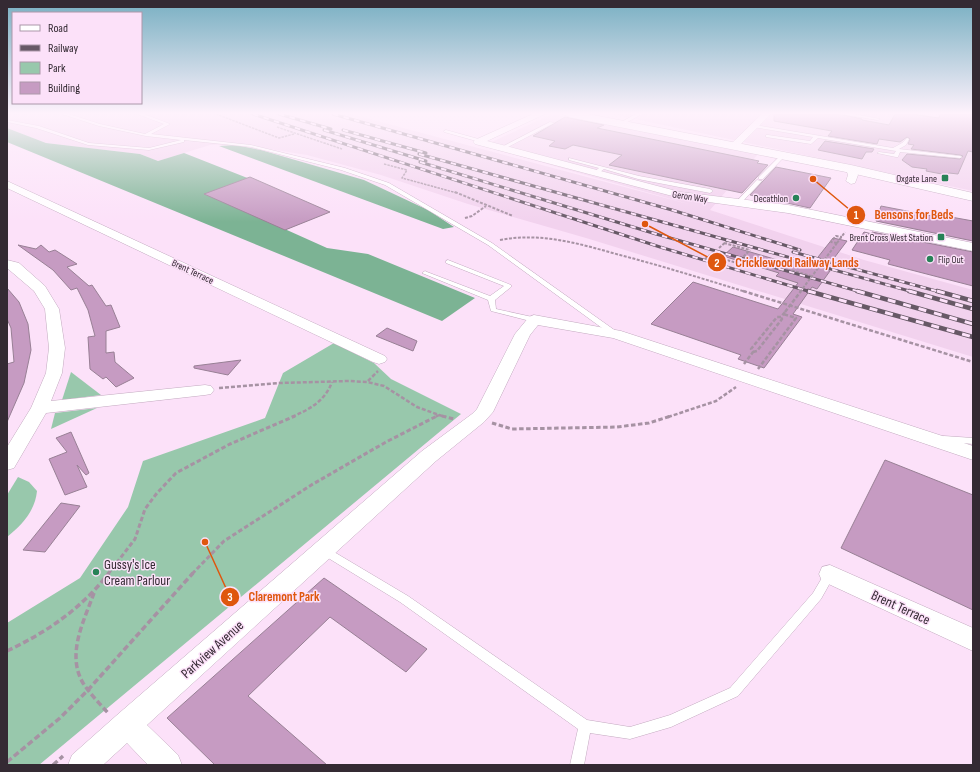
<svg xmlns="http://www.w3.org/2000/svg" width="980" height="772" font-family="'Sofia Sans Condensed',sans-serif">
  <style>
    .built { fill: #f2d2ee }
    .green { fill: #98c8ac }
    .forest { fill: #7cb394 }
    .building { fill: #c69bc2; stroke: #988095 }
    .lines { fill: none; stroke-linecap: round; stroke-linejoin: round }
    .service-casing { stroke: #c3aac0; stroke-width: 1 }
    .minor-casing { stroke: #c3aac0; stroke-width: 1 }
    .primary-casing { stroke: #c3aac0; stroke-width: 1 }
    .path-far4 { stroke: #a692a3; stroke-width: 1.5; stroke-dasharray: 2.5 1; stroke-linecap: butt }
    .path-far3 { stroke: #a692a3; stroke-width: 2; stroke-dasharray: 3 1.5; stroke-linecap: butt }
    .path-far2 { stroke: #a692a3; stroke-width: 2.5; stroke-dasharray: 4 2; stroke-linecap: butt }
    .path-far1 { stroke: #a692a3; stroke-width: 3; stroke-dasharray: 4.5 2.5; stroke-linecap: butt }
    .path { stroke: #a692a3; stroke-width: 3.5; stroke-dasharray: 6 3; stroke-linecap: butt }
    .service { fill: #fff; fill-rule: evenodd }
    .minor { fill: #fff; fill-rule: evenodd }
    .primary { fill: #fff; fill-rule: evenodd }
    .rail-far1-casing { stroke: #675966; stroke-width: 3 }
    .rail-casing { stroke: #675966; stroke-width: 4.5 }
    .rail-far1 { stroke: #fce1f9; stroke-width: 2; stroke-dasharray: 5.5; stroke-linecap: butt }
    .rail { stroke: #fce1f9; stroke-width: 3; stroke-dasharray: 8; stroke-linecap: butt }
    .path-bridge-far1 { stroke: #a692a3; stroke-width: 2; stroke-dasharray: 3 1.5; stroke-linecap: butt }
    .path-bridge { stroke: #a692a3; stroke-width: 2.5; stroke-dasharray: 4 2; stroke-linecap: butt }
    .poi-dot { fill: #278257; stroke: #fce1f9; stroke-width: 1.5 }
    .labels { text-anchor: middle; stroke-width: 3; stroke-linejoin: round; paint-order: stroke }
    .far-poi-label { font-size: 10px; fill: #342a33; stroke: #fce1f9; text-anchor: end }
    .far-street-label { font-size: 10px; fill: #342a33; stroke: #fce1f9 }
    .near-poi-label { font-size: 14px; fill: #342a33; stroke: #fce1f9; text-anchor: start }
    .near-street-label { font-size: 14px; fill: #342a33; stroke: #fce1f9 }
    .leader { fill: none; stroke: #df570e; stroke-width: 1.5 }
    .callout-dot { fill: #df570e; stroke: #fce1f9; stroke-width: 1.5 }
    .mark-label { font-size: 12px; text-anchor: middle; font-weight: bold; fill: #fff }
    .callout-label { font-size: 13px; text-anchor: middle; font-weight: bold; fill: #df570e; stroke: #fce1f9; stroke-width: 3; stroke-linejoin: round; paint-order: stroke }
  </style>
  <rect width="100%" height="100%" fill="#fce1f9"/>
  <!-- built -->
  <g class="built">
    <path d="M7 114H351L692 205 483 146 552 114 758 154 710 210 864 260 973 290V357L586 238 468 204 381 175 307 155 239 144 210 145 158 161 140 154 46 143 7 128Z"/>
    <path d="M611 114H973V191L626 117Z"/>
  </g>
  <!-- green -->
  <g class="green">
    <path d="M334 343 374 363 391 379 461 414 39 765H7V623L80 578 128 507 143 461 265 418 283 373Z"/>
    <path d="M71 372 101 395 62 400Z"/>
    <path d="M97 408 51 429 55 413Z"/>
    <path d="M18 477 29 482 37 491C35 511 22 525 7 537V495Z"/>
  </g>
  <!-- forest -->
  <g class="forest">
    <path d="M7 128 46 143 140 154 158 161 184 153 250 179 207 194 327 248 368 254 475 298 442 321 7 142Z"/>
    <path d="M235 145 261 150 364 180 428 210 454 227 443 229 219 146Z"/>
  </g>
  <!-- building -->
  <g class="building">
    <path d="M774 114H840L862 119V120L889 125 895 114H912L939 118 940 114H973V152L968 151 958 174 949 173 947 175 926 171 927 169 912 167 902 160 907 154 960 159 963 156 960 155 911 149 914 145 908 144 910 139 907 137 900 142 879 139 877 144 828 136 832 131 774 121Z"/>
    <path d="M565 117 604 125 597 128 759 161 757 163 768 165 742 193 609 165 622 155 573 145 565 149 549 146 555 141 533 136Z"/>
    <path d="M825 141 874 149 872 152H866L862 159 818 150Z"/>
    <path d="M776 167 831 178 810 208 750 195Z"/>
    <path d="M250 177 330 212 285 230 204 194Z"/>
    <path d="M881 206 948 219 951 217 973 221V241L876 221Z"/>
    <path d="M864 232 872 234V232L973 252V286L888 264 890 260 852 250Z"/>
    <path d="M833 238 847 241 825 270 830 271 817 289 812 287 793 314 802 317 764 368 738 359 741 355 651 324 693 282 778 309 798 283 776 276 779 273 723 256 733 247 788 263 790 260 811 266Z"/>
    <path d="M18 245 36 249 41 245 49 252 55 250 77 264 67 267 89 286 92 285 106 306 111 305 120 327 106 331V353L114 352 115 362 134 378 116 387 106 377 103 379 90 369 88 337 95 336 88 310 77 288 71 290 53 270Z"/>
    <path d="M7 288 19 302 28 324 31 350 24 383 7 422V364L14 362 11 328 7 319Z"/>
    <path d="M387 328 417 341 413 351 376 336Z"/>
    <path d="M241 360 228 375 194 368V366Z"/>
    <path d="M71 432 89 473 86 475 77 465 87 487 65 495 49 459 67 452 56 438Z"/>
    <path d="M885 460 973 495V610L841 548Z"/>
    <path d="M61 503 80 506 45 552 23 550Z"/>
    <path d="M324 578 427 649 406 672 330 617 248 696 327 765H215L167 718Z"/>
  </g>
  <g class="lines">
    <defs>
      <g id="service">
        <path d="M62 114H69L100 124 145 134 164 124 137 114H144L170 124 151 134 251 145 345 168 389 183 492 243 620 334 616 336H613L488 245 385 185 341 170 251 147 184 140V142L149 150 88 145 36 128 7 122V120L39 126 89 143 149 148 181 140 146 136 99 126Z"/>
        <path d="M636 114H642L620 126 616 125Z"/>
        <path d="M841 114H854L880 119 878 120Z"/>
        <path d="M550 122 554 123 504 149 500 148Z"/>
        <path d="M755 125 893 148 902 143 907 138 909 139 906 145 899 149 960 156 962 157 960 158 900 152 898 157H896L877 153 879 152 894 154 896 151 818 138 811 144 766 137V135H768L810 141 813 137 753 127V126Z"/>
        <path d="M446 130 482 140V141L480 142 444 132V131Z"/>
        <path d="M781 155 785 156 763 179H759V177Z"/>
        <path d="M569 158 639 176 710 189 713 191 710 193 638 179 604 169 596 175 593 173 599 168 569 160Z"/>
        <path d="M757 180 762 181 740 204H736V202Z"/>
        <path d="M448 260 511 285V287L495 300 496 309 537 318 538 320 534 322 491 311 488 300 422 273 425 271 427 272 490 296 504 286 446 263V261Z"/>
        <path d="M944 436 973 438V444L941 441 940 439 941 437Z"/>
        <path d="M324 546 408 596 587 720 630 727 670 715 730 688 813 593 826 571 830 570 834 571 835 574 821 599 738 696 671 727 630 739 590 733 584 765H570L578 729 400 602 320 553 319 550 320 547Z"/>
      </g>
      <g id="minor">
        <path d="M533 114H545L487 141 680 192 788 205 973 243V251L788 213 680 198 475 144 473 142 475 140Z"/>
        <path d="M762 114H771L740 145H734L732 143 734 141Z"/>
        <path d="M851 166 855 167 858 175 855 183 851 184 846 181 848 175 846 169Z"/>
        <path d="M7 181 385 356 387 359 385 362 379 364 373 362 7 188Z"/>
        <path d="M7 260 19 263 45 286 59 309 65 348 62 373 51 401 205 385 211 386 214 390 211 394 205 395 46 413 14 468 7 470V447L31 408 46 373 49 348 45 309 34 291 7 268Z"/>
        <path d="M534 315 621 331 973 446V460L613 338 538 325 530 335 493 412 484 422 436 461 147 725 178 755 182 765H148L127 743 103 765H68L72 755 117 715 422 451 472 414 477 409 515 334 529 317Z"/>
        <path d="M830 565 973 628V651L822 581 819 574 822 567Z"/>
      </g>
      <path id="primary" d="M563 114H588L851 165 973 193V201L851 173 569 117Z"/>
    </defs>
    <!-- service casing -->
    <use href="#service" class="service-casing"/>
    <!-- minor casing -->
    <use href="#minor" class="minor-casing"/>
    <!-- primary casing -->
    <use href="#primary" class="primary-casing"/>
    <!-- path-far4 -->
    <g class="path-far4">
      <path d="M216 114 279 138 294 134"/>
      <path d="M277 127 342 149"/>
      <path d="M384 164 407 170 402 178 457 193"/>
    </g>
    <!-- path-far3 -->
    <g class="path-far3">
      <path d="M455 192 513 216"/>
      <path d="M465 218 472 216 486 206"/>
      <path d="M500 240C542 232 580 244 620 255 662 266 704 279 746 292"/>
      <path d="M724 243 750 250"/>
      <path d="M837 243 845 232"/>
      <path d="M837 243 831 242 836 236 842 237"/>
      <path d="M719 248 727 241"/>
      <path d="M710 255 737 263"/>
      <path d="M744 257 811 276"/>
      <path d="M705 259 714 252"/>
    </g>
    <!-- path-far2 -->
    <g class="path-far2">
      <path d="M743 291 973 362"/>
      <path d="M753 352 757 351 782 319 781 317"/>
      <path d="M744 364 753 352 751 349 777 317H781L785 312"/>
      <path d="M758 369 796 318 783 314"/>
      <path d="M368 381 378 371"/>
      <path d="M219 388 280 383 349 381 367 382 384 386 417 407 439 415 435 417"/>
      <path d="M439 415 446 417"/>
      <path d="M292 417C310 409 325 401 332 382"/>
      <path d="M668 417 716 401 736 387"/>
    </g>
    <!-- path-far1 -->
    <g class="path-far1">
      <path d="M442 416 454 419"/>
      <path d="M492 423 512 429 617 427 649 423 671 416"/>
      <path d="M108 574 135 539 145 509 157 493 176 473 230 444 295 416"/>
      <path d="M192 574 224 541 313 484 386 442 437 416"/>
    </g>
    <!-- path -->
    <g class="path">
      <path d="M94 593C84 621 66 654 83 683 90 694 100 704 109 714"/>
      <path d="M7 651C47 632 81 609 109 573"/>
      <path d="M7 762 60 718 88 690 193 573"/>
      <path d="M53 765 63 756"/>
    </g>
    <!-- service -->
    <use href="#service" class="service"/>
    <!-- minor -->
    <use href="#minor" class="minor"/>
    <!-- primary -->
    <use href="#primary" class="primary"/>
    <defs>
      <g id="rail-far1">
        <path d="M253 114 660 247 811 292"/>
        <path d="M279 114 331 129"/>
        <path d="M333 114 672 210 800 250"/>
        <path d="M324 130 426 161"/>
        <path d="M343 130 426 153"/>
        <path d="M419 154 913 292"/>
        <path d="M420 162 656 234 861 292"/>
        <path d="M793 252 940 292"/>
      </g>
      <g id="rail">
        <path d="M808 291 973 337"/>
        <path d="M857 291 973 324"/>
        <path d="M909 291 973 309"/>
        <path d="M937 291 973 301"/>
      </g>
    </defs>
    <!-- rail-far1 casing -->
    <use href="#rail-far1" class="rail-far1-casing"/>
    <!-- rail casing -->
    <use href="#rail" class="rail-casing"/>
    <!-- rail-far1 -->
    <use href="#rail-far1" class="rail-far1"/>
    <!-- rail -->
    <use href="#rail" class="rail"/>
    <!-- path-bridge-far1 -->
    <g class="path-bridge-far1">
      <path d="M737 263 750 250"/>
      <path d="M800 292 837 243"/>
    </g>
    <!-- path-bridge -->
    <path class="path-bridge" d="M785 312 801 291"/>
  </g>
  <!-- sky -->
  <linearGradient id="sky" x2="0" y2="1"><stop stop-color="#78afc2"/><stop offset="0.51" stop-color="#fef2fc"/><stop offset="1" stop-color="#fef2fc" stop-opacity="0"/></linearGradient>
  <rect width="980" height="222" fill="url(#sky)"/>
  <!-- markers -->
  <g class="poi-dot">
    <rect x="941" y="174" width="8" height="8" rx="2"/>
    <circle cx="796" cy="198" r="4"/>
    <rect x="937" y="233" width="8" height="8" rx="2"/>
    <circle cx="930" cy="259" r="4"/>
    <circle cx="96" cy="572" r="4"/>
  </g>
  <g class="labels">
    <!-- far-poi labels -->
    <g class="far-poi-label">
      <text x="937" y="182">Oxgate Lane</text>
      <text x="788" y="202">Decathlon</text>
      <text x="933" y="241">Brent Cross West Station</text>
      <text x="938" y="263" text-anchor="start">Flip Out</text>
    </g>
    <!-- far-street labels -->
    <g class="far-street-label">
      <text transform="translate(690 196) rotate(9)" y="4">Geron Way</text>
      <text transform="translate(193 271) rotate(25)" y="4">Brent Terrace</text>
    </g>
    <!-- near-poi labels -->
    <g class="near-poi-label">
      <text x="104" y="569">Gussy's Ice<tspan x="104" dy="16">Cream Parlour</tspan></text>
    </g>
    <!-- near-street labels -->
    <g class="near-street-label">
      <text transform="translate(901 607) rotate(25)" y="5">Brent Terrace</text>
      <text transform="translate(212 649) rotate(-42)" y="5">Parkview Avenue</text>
    </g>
  </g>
  <!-- callouts -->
  <path class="leader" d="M813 179L856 215M645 224L717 262M205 542L230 597"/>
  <g class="callout-dot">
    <circle cx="813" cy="179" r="4"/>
    <circle cx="645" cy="224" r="4"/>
    <circle cx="205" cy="542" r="4"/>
    <circle cx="856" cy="215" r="10"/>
    <circle cx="717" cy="262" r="10"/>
    <circle cx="230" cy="597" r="10"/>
  </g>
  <g class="mark-label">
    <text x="856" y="219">1</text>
    <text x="717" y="267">2</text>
    <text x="230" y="601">3</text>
  </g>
  <g class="callout-label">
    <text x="914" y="219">Bensons for Beds</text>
    <text x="797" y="267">Cricklewood Railway Lands</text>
    <text x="284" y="601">Claremont Park</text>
  </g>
  <!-- border -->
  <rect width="980" height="772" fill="none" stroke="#342a33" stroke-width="16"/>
  <!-- legend -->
  <rect x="12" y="12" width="130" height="92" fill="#fce1f9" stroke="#ac98aa"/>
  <rect x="20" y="25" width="20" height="6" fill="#ffffff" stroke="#ac98aa"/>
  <text x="48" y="32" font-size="12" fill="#342a33">Road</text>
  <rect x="20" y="45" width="20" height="6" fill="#675966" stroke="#ac98aa"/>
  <text x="48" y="52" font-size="12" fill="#342a33">Railway</text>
  <rect x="20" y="62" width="20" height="12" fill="#98c8ac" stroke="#ac98aa"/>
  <text x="48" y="72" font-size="12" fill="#342a33">Park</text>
  <rect x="20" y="82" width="20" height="12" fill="#c69bc2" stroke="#ac98aa"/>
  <text x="48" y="92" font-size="12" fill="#342a33">Building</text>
</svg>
